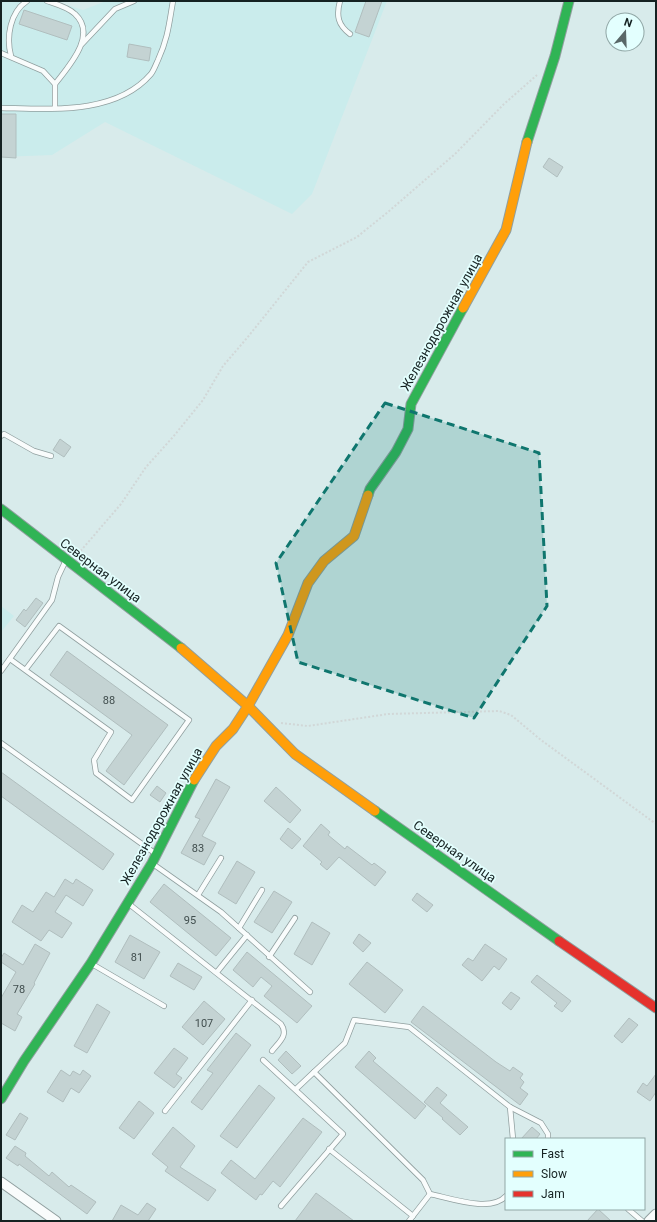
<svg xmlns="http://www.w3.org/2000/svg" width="657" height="1222" font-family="Roboto,sans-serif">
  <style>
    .built { fill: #caecec }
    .building { fill: #c4d3d3; stroke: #b0bebe }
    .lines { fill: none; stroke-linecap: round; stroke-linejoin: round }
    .lane-casing { stroke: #909f9f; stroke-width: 6 }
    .street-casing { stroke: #909f9f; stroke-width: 11 }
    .fast-casing { stroke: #909f9f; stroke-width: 11 }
    .slow-casing { stroke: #909f9f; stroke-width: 11 }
    .jam-casing { stroke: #909f9f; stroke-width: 11 }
    .path { stroke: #d1d7d7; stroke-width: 2; stroke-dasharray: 2 2; stroke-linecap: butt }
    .lane { stroke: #f9fcfc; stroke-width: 4.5 }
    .street { stroke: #f9fcfc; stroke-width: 9 }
    .fast { stroke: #30b455; stroke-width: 9 }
    .slow { stroke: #ff9f0a; stroke-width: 9 }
    .jam { stroke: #e5322d; stroke-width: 9 }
    .marked { fill: #0f766e; fill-opacity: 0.2; stroke: #0f766e; stroke-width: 3; stroke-dasharray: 8 5; stroke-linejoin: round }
    .labels { text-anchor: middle; stroke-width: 3.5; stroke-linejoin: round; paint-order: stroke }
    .number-label { font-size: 11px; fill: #414e4e }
    .street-label { font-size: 13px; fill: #152222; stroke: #e3fffe }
  </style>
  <rect width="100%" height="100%" fill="#d8ebeb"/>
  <!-- built -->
  <g class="built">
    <path d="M1 1H54L83 10 106 1H387L312 194 292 214 105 122 52 155 1 157Z"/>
    <path d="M1 606 14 616 1 632Z"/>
  </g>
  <!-- building -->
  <g class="building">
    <path d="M366 1H382L369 37 355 32Z"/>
    <path d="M24 10 72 26 67 40 19 24Z"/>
    <path d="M129 44 151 48 149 61 127 57Z"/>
    <path d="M1 114H16V158L1 157Z"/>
    <path d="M549 158 563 167 557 177 543 167Z"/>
    <path d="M60 439 71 447 64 457 53 450Z"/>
    <path d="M36 598 43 603 25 627 16 620 24 609 26 611Z"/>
    <path d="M67 651 168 725 124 785 106 771 132 735 50 675Z"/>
    <path d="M1 772 114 854 103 870 1 796Z"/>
    <path d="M216 779 230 787 202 836 216 843 204 865 181 853 200 819 195 817Z"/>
    <path d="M157 786 166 793 160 802 150 795Z"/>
    <path d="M276 787 301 810 290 823 264 801Z"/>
    <path d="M321 824 330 832 328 835 345 849 347 846 372 865 374 863 386 872 375 886 339 857 327 870 320 864 322 862 303 846Z"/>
    <path d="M288 828 301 839 292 849 280 839Z"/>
    <path d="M237 861 255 872 236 904 218 893Z"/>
    <path d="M65 879 73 884 76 879 93 890 83 906 66 895 55 912 72 923 62 938 49 930 41 941 12 922 22 905 33 912 46 892 54 897Z"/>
    <path d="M164 884 231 938 216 956 150 902Z"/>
    <path d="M274 891 292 902 272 933 254 922Z"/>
    <path d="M417 893 433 905 427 912 412 900Z"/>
    <path d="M312 922 330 933 312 965 294 954Z"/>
    <path d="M359 934 371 943 363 952 353 943Z"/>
    <path d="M130 935 160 952 144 979 115 962Z"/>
    <path d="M35 944 50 953 34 983 35 984 17 1014 22 1017 15 1031 1 1023V998L16 972 1 962V958L4 953 23 965Z"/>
    <path d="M485 944 507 959 499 970 494 966 482 981 462 965 468 958 473 961Z"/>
    <path d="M247 952 312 1006 297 1023 264 996 272 986 261 977 253 987 233 970Z"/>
    <path d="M367 962 403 990 385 1013 349 984Z"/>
    <path d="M178 963 202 977 194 990 170 976Z"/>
    <path d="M537 975 571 1001 562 1012 554 1006 557 1003 531 982Z"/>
    <path d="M511 992 520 998 511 1010 502 1003Z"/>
    <path d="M204 1001 225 1019 203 1045 182 1027Z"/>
    <path d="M97 1004 110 1012 87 1053 74 1046Z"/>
    <path d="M423 1006 496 1062 510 1071 513 1067 523 1074 520 1078 524 1082 520 1088 528 1094 520 1105 411 1022Z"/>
    <path d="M629 1018 638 1025 622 1043 614 1036Z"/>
    <path d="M236 1033 251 1045 202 1110 191 1102 213 1073 207 1070Z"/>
    <path d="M174 1048 188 1058 176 1074 182 1078 174 1088 154 1073Z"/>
    <path d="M286 1051 301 1066 292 1074 278 1060Z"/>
    <path d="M369 1051 376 1058 373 1061 426 1106 415 1119 355 1067Z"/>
    <path d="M61 1070 70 1076 73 1071 80 1075 83 1070 91 1076 79 1093 71 1088 63 1102 47 1092Z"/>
    <path d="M656 1074V1092L650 1101 637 1092 643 1083 647 1086Z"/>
    <path d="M259 1085 275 1098 237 1148 220 1136Z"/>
    <path d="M437 1087 447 1095 440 1103 468 1127 460 1135 442 1119 443 1118 424 1102Z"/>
    <path d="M139 1101 154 1113 134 1139 119 1128Z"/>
    <path d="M20 1113 28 1118 15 1140 6 1135Z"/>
    <path d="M303 1118 322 1132 280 1187 273 1181 262 1195 260 1194 256 1200 221 1173 231 1160 255 1179Z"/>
    <path d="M173 1127 195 1146 180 1167 216 1190 208 1201 165 1171 168 1167 152 1154Z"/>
    <path d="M532 1127 540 1134 536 1139H521Z"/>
    <path d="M15 1146 26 1153 25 1156 49 1176 52 1172 69 1187 71 1185 96 1202 87 1214 19 1164 18 1166 6 1158Z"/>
    <path d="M316 1193 354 1221H295Z"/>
    <path d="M147 1203 156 1209 148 1221H112L121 1205 138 1215Z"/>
    <path d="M598 1209 611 1221H587Z"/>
  </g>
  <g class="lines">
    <defs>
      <g id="lane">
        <path d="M47 1C56 4 68 7 75 14 98 35 68 67 55 84"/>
        <path d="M340 1C336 16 338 25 350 34"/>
        <path d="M82 44 115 9 134 1"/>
        <path d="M1 53 43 71 55 84V108"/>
        <path d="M11 56C6 37 10 12 27 1"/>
        <path d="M1 108C50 109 116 115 151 74 154 70 156 64 158 60 168 38 169 24 173 1"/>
        <path d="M1 436 4 434 34 451 51 456"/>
        <path d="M10 659 111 732 94 760 96 773 132 800 189 720 59 626 26 669"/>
        <path d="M1 671 52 600 58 577 66 560"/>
        <path d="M1 743 156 854"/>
        <path d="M153 864 221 912 310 992"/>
        <path d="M198 895 221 858"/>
        <path d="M129 904 281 1024C289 1035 279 1042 272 1051"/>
        <path d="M239 928 262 890"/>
        <path d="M269 957 295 918"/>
        <path d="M92 964 164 1006"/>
        <path d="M217 972 247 935"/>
        <path d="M263 1060 343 1134 281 1206"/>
        <path d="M296 1089 314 1072"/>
        <path d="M510 1107 513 1139"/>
        <path d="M165 1111 252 1000"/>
        <path d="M329 1149 413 1216"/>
        <path d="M430 1194 423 1180 314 1072 345 1043 354 1020 409 1027 510 1107 541 1123 548 1134V1139"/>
        <path d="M628 1209 642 1221"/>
        <path d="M409 1221 430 1194C450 1198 491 1213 506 1196"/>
      </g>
      <g id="street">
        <path d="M1 1182 56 1221"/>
        <path d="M649 1221 656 1214"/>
      </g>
      <g id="fast">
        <path d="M527 142 555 56 569 1"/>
        <path d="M368 495 370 489 396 452 408 429 411 404 463 308"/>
        <path d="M1 509 181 648"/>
        <path d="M375 811 559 941"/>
        <path d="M1 1099 24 1061 91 963 152 863 194 780"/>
      </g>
      <g id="slow">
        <path d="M463 308 506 230 527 142"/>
        <path d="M181 648 248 706 295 754 375 811"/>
        <path d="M194 780 216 746 233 729 248 706 288 635 308 583 324 561 354 536 368 495"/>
      </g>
      <path id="jam" d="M559 941 656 1008"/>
    </defs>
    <!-- lane casing -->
    <use href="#lane" class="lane-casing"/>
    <!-- street casing -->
    <use href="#street" class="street-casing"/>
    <!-- fast casing -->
    <use href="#fast" class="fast-casing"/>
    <!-- slow casing -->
    <use href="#slow" class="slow-casing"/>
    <!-- jam casing -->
    <use href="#jam" class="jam-casing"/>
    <!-- path -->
    <g class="path">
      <path d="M78 554 121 504 146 467 173 437 203 400 223 366 247 338 308 262 357 237 388 212 455 154 504 104 537 75"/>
      <path d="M281 723 308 726 388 714 499 711 511 715 541 740 656 824"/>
    </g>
    <!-- lane -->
    <use href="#lane" class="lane"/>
    <!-- street -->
    <use href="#street" class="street"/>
    <!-- fast -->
    <use href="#fast" class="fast"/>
    <!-- slow -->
    <use href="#slow" class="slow"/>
    <!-- jam -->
    <use href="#jam" class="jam"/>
  </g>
  <!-- marked area -->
  <path class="marked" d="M385 403 539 453 547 606 474 718 298 662 276 563Z"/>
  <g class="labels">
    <!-- number labels -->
    <g class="number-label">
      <text x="109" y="704">88</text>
      <text x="198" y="852">83</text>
      <text x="190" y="924">95</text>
      <text x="137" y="961">81</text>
      <text x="19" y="993">78</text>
      <text x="204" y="1027">107</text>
    </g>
    <!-- street labels -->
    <g class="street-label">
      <text transform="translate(441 322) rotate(-61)" y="5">Железнодорожная улица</text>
      <text transform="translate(101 570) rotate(37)" y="5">Северная улица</text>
      <text transform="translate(161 816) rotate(-61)" y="5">Железнодорожная улица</text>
      <text transform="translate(455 851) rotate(35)" y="5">Северная улица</text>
    </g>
  </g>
  <!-- border -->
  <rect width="657" height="1222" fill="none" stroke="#152222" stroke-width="4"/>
  <!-- legend -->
  <rect x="505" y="1138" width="140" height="72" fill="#e3fffe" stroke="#91a7a6"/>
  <rect x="513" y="1151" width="20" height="6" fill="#30b455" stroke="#91a7a6"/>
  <text x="541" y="1158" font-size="12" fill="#152222">Fast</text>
  <rect x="513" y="1171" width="20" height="6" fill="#ff9f0a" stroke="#91a7a6"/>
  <text x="541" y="1178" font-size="12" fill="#152222">Slow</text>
  <rect x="513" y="1191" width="20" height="6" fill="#e5322d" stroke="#91a7a6"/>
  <text x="541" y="1198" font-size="12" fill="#152222">Jam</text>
  <!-- north arrow -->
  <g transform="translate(625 32) rotate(19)"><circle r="19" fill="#e3fffe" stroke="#91a7a6"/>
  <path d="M0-3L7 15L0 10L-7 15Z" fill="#596868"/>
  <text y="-6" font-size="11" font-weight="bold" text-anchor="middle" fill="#152222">N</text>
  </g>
</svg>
